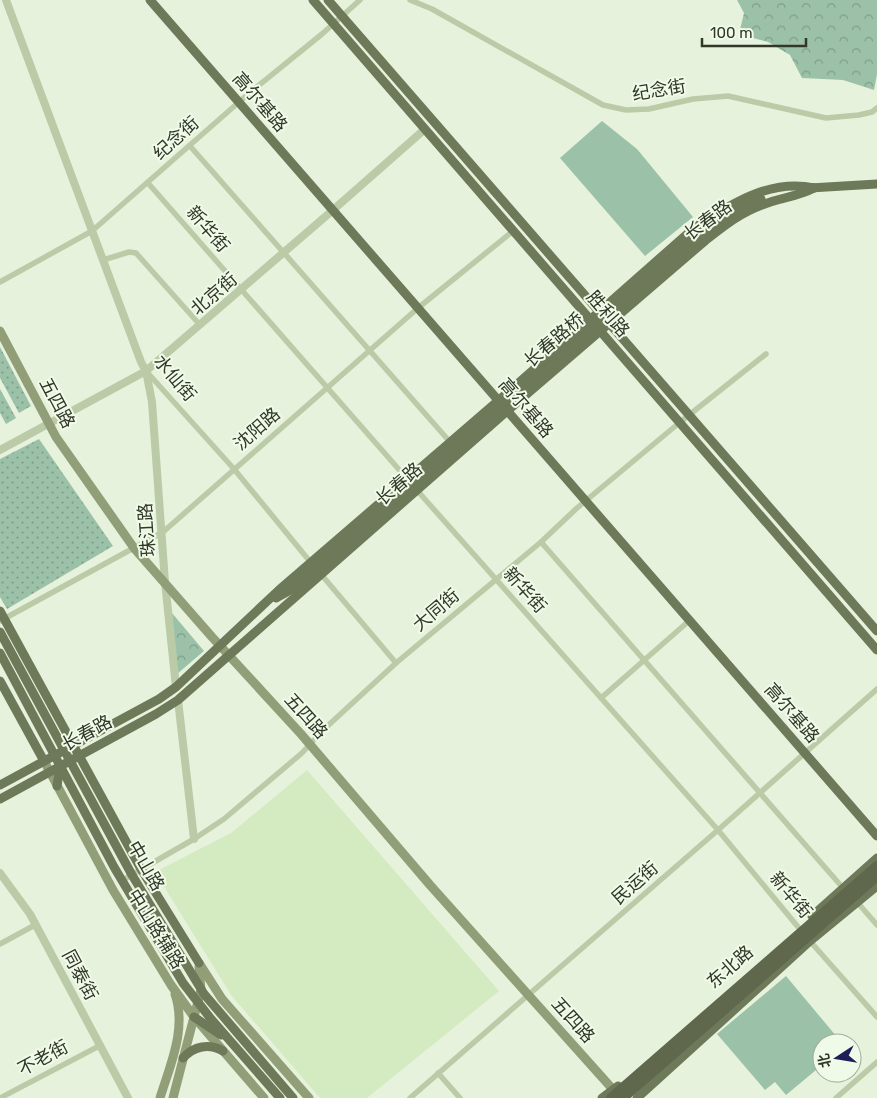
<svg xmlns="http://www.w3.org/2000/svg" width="877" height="1098" font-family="Rubik,'Noto Sans SC',sans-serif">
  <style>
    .grass { fill: url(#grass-dots) }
    .forest { fill: url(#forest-crowns) }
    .green { fill: #9bc2a8 }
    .plaza { fill: #d4ebc2 }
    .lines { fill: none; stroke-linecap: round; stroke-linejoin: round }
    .minor { stroke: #bbcba7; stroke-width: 5.5 }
    .tertiary { stroke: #bbcba7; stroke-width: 8 }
    .secondary { stroke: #919e78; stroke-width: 9 }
    .primary { stroke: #6e7959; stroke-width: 9 }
    .trunk { stroke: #5f684c; stroke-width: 10 }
    .labels { text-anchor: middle; stroke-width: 4; stroke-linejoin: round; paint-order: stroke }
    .street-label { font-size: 18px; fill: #323728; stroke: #f0fae8 }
  </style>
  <defs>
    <pattern id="grass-dots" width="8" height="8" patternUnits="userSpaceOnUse" patternTransform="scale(1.25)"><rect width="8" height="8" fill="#9bc2a8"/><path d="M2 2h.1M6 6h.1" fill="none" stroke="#7f9e89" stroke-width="1.8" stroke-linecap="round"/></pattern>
    <pattern id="forest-crowns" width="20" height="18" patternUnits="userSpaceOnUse" patternTransform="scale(1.25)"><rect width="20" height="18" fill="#9bc2a8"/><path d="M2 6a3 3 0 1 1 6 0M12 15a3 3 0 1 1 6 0" fill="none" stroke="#7f9e89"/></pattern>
  </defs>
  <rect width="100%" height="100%" fill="#e6f2db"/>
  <!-- grass -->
  <g class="grass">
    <path d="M0 347 31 406 19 413 0 378Z"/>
    <path d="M0 389 16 418 6 424 0 413Z"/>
    <path d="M39 439 113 546 7 609 0 597V459Z"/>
  </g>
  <!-- forest -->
  <g class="forest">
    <path d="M737 0H877V74L874 90 843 80 802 78 790 55 768 42 739 34 744 13Z"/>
    <path d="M172 613 204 651 177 674Z"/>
  </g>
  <!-- green -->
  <g class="green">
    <path d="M602 121 637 149 693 217 645 256 560 158Z"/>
    <path d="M786 976 842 1043H822V1065L786 1095 775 1082 765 1090 717 1034Z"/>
  </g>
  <!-- plaza -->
  <path class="plaza" d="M307 770 499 991 367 1098H320L231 995 155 872 231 833Z"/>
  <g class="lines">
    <!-- minor -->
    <g class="minor">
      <path d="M410 0 432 9 603 105 626 110 649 109 693 99 728 96 826 118 859 115 872 112 877 108"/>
      <path d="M190 146 450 442"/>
      <path d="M148 183 409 481"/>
      <path d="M103 260 129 252 136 253 200 325"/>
      <path d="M0 282 92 231 247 95 322 34 360 0"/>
      <path d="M146 371 234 469 312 564"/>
      <path d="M415 488 718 830 803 933"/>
      <path d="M541 542 843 888"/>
      <path d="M320 573 396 663"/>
      <path d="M0 621 163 532 418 308 513 231"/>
      <path d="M601 698 690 620"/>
      <path d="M121 881 194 839 224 819 302 753 321 732 396 663 541 542 577 508 679 423 766 354"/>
      <path d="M857 902 877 925"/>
      <path d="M809 940 877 1017"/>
      <path d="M0 944 35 925"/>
      <path d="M438 1073 460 1098"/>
      <path d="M0 1098 101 1045"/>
      <path d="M410 1098 718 830 877 689"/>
      <path d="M836 1098 877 1062"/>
    </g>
    <!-- tertiary -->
    <g class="tertiary">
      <path d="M6 0 141 362 146 371 152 402 165 582 176 687"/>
      <path d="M0 450 146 371 333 210 425 129"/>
      <path d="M178 700 194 839"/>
      <path d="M0 873 30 914 128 1098"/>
    </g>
    <!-- secondary -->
    <g class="secondary">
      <path d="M0 331 56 437 134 548 212 637 301 734 430 885 617 1094"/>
      <path d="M44 761 113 890 171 985 194 1017 264 1098"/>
      <path d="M199 963 222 999 309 1098"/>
      <path d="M160 1098C170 1065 187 1029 175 994"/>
      <path d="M173 1098 201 990 199 967"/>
    </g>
    <!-- primary -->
    <g class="primary">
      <path d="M150 0 877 836"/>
      <path d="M313 0 877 650"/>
      <path d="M328 0 877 631"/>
      <path d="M810 188 877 184"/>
      <path d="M276 598 292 589 701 233 725 216 761 199"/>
      <path d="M0 611 141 869 199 963"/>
      <path d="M0 632 132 875 204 994 293 1098"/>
      <path d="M0 653 114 867 183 983 211 1019 280 1098"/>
      <path d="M0 681 44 761"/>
      <path d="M0 785 159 699 176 687 279 590 498 401 694 228C729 205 770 178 814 188"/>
      <path d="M57 786 60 767"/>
      <path d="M0 799 156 714 178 700 507 411 706 240C724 226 740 213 762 205 779 198 797 197 814 188"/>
      <path d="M812 916 877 858"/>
      <path d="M194 1017 221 1035"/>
      <path d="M183 1058C194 1046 209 1043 223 1051"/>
      <path d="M602 1098 618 1086"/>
      <path d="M637 1098 810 941 877 886"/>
    </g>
    <!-- trunk -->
    <g class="trunk">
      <path d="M611 1098 877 866"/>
      <path d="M623 1098 877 876"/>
    </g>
  </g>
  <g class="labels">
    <!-- street labels -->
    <g class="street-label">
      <text transform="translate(659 90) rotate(-9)" y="6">纪念街</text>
      <text transform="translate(260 102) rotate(49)" y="6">高尔基路</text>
      <text transform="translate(176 138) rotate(-42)" y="6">纪念街</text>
      <text transform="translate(708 220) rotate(-37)" y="6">长春路</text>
      <text transform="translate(208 229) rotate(49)" y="6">新华街</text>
      <text transform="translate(214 294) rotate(-40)" y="6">北京街</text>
      <text transform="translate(608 314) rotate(49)" y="6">胜利路</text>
      <text transform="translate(554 340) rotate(-41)" y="6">长春路桥</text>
      <text transform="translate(175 378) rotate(50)" y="6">水仙街</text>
      <text transform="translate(57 403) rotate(62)" y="6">五四路</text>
      <text transform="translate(526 408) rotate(49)" y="6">高尔基路</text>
      <text transform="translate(257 429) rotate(-41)" y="6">沈阳路</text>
      <text transform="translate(399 484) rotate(-41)" y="6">长春路</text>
      <text transform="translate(147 530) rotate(-94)" y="6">珠江路</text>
      <text transform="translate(525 590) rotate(48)" y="6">新华街</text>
      <text transform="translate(436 610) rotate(-40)" y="6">大同街</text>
      <text transform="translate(792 713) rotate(49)" y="6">高尔基路</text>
      <text transform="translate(306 716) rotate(48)" y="6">五四路</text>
      <text transform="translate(87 733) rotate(-29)" y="6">长春路</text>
      <text transform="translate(146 866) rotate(60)" y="6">中山路</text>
      <text transform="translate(635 883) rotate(-41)" y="6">民运街</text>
      <text transform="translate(791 895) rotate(50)" y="6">新华街</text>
      <text transform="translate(156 929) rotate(58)" y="6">中山路辅路</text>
      <text transform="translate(730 967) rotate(-41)" y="6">东北路</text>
      <text transform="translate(80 975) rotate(62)" y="6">同泰街</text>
      <text transform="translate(573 1020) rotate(48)" y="6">五四路</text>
      <text transform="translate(43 1058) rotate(-28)" y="6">不老街</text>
    </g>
  </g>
  <!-- north arrow -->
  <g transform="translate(837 1058) rotate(258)"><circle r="24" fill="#f0fae8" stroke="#a4ac9b"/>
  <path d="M0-4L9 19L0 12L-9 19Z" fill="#201d59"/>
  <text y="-8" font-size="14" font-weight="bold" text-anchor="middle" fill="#323728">北</text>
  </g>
  <!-- scale -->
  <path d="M702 38v8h104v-8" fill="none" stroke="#323728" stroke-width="2.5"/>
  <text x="710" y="38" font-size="15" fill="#323728" stroke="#f0fae8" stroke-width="4" paint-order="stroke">100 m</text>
</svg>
